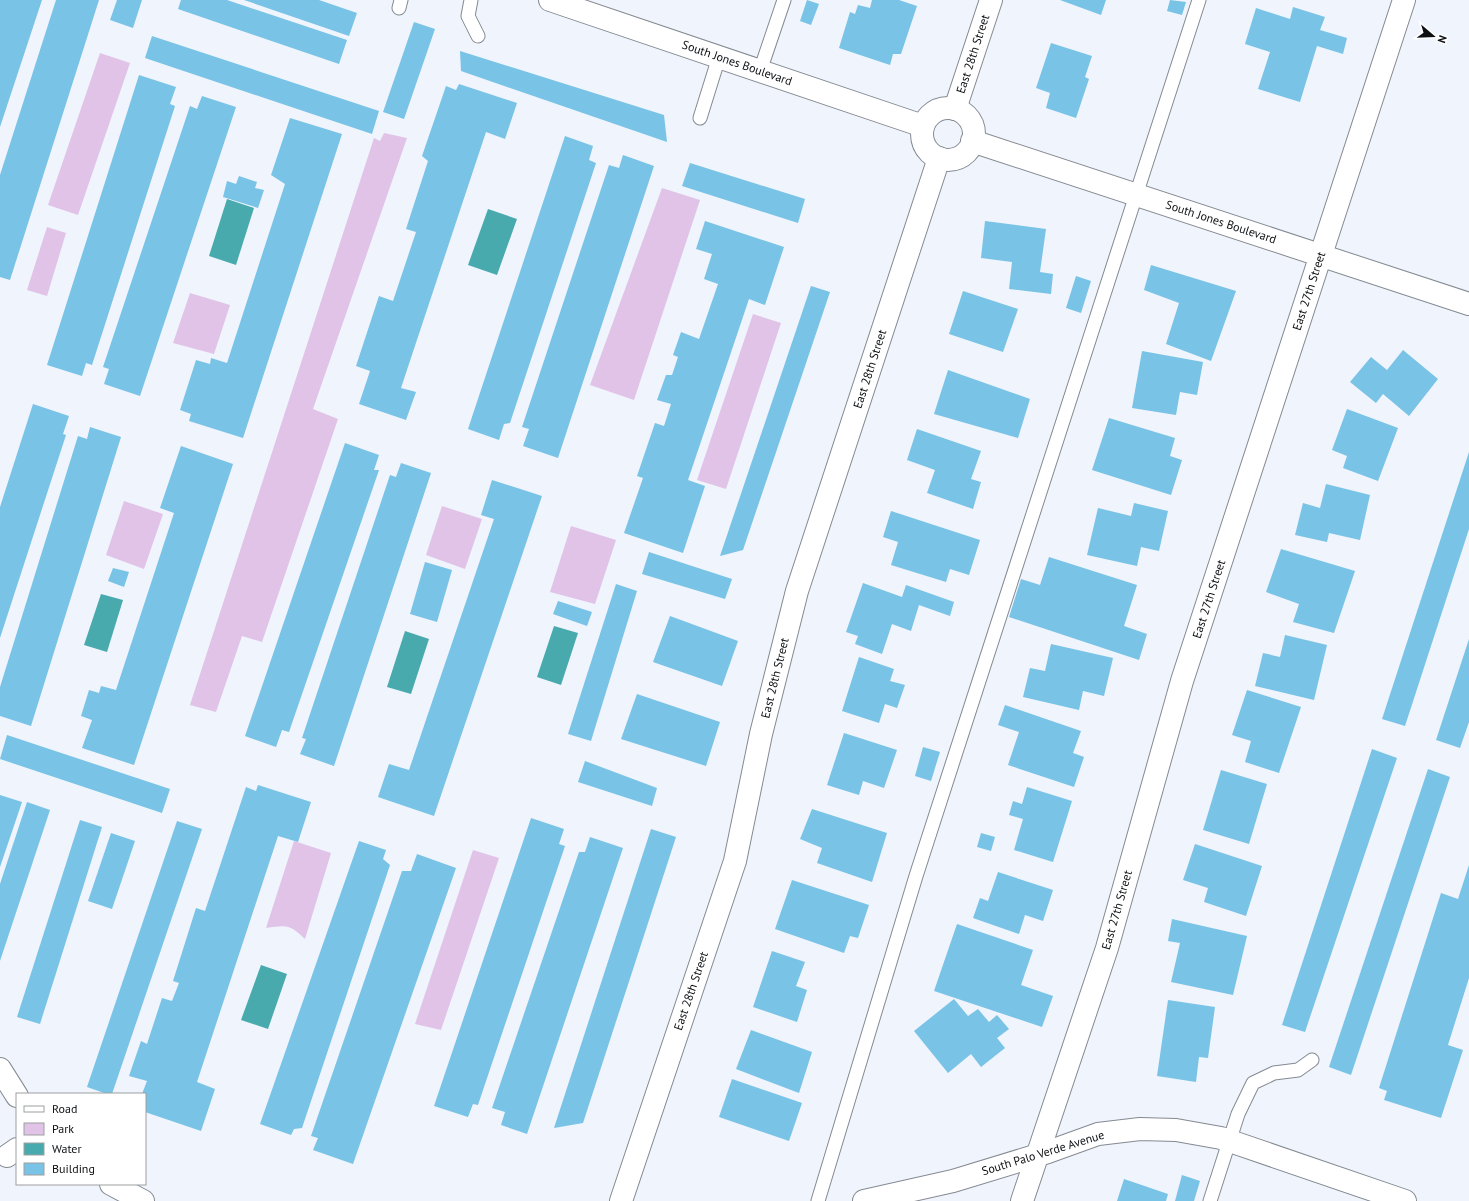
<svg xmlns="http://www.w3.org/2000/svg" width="1469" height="1201" font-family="'PT Sans',sans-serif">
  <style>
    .green { fill: #e1c3e8 }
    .water { fill: #49aaae }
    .building { fill: #78c3e6 }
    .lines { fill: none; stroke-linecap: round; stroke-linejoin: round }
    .lane-casing { stroke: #858a92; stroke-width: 15 }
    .street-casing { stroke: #858a92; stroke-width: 24 }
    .secondary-casing { stroke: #858a92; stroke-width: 24 }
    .lane { stroke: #fff; stroke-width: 13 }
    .street { stroke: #fff; stroke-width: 22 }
    .secondary { stroke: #fff; stroke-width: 22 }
    .labels { text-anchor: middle; stroke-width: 3; stroke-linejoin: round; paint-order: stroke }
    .street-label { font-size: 12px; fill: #0d0f12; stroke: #fff }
  </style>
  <rect width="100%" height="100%" fill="#eff4fd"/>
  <!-- green -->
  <g class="green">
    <path d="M100 53 130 63 78 215 48 205Z"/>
    <path d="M384 133 407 138 313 409 338 419 262 642 242 636 216 712 190 705 374 138 380 141Z"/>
    <path d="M662 188 700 200 634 400 590 385Z"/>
    <path d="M47 227 66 233 47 296 27 290Z"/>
    <path d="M190 293 230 305 214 354 173 343Z"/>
    <path d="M753 314 781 323 726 489 697 480Z"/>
    <path d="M124 501 163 514 144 569 106 555Z"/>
    <path d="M442 506 482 519 465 569 426 555Z"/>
    <path d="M571 526 616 540 595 604 550 592Z"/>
    <path d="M294 841 331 853 305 939C290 924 286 925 266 928Z"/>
    <path d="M473 850 499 858 441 1030 415 1024Z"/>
  </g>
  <!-- water -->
  <g class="water">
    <path d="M227 199 254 208 236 265 209 256Z"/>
    <path d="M488 209 517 219 497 275 468 265Z"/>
    <path d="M101 594 123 600 107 652 84 645Z"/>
    <path d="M554 626 578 633 561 685 537 677Z"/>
    <path d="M405 631 429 639 411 694 387 687Z"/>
    <path d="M261 965 287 974 268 1029 241 1020Z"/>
  </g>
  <!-- building -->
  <g class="building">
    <path d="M0 0H42L0 127Z"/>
    <path d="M56 0H99L10 280 0 277V175Z"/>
    <path d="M117 0H142L133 28 110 20Z"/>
    <path d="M181 0H227L347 40 339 64 178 9Z"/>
    <path d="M244 0H319L357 13 349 36Z"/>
    <path d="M807 0 819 4 811 25 800 21Z"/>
    <path d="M872 0H899L917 6 901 54H893L890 65 839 48 850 12 855 14 858 5 870 8Z"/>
    <path d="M1060 0H1106L1101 15Z"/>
    <path d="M1170 0 1186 2 1182 15 1167 11Z"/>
    <path d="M1293 7 1325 17 1320 30 1347 38 1343 54 1317 46 1300 102 1258 89 1270 52 1245 44 1256 8 1290 19Z"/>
    <path d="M414 22 435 29 404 119 383 112Z"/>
    <path d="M152 36 379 111 372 134 145 58Z"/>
    <path d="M1051 43 1092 56 1085 77 1089 79 1076 118 1046 108 1050 93 1036 88Z"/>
    <path d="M460 51 664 115 667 142 461 71Z"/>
    <path d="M139 75 176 87 170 104 175 106 92 365 86 363 82 376 47 365Z"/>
    <path d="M459 84 517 103 505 139 486 132 401 388 416 392 406 420 359 404 370 371 356 366 379 296 393 301 416 232 406 229 428 161 422 156 446 86 456 90Z"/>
    <path d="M202 96 236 107 140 396 104 384 109 369 103 367 190 106 197 109Z"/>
    <path d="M290 118 342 134 243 438 189 421 191 414 180 410 196 360 210 364 211 358 227 363 285 184 271 175Z"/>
    <path d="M565 136 593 146 589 160 596 163 510 423 504 424 499 440 468 429Z"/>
    <path d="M623 155 654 166 558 458 523 446 529 429 522 427 609 165 619 168Z"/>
    <path d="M690 163 805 199 798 223 682 186Z"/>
    <path d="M239 176 257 182 255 188 264 190 258 208 223 197 227 181 236 184Z"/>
    <path d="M705 221 784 247 765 305 749 299 688 480 705 486 683 553 624 533 643 478 637 476 655 423 664 426 671 404 657 400 666 375H672L678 357 673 355 681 332 699 339 718 284 704 279 712 254 696 249Z"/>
    <path d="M985 221 1046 229 1040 272 1053 274 1051 294 1009 289 1012 262 981 258Z"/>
    <path d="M1151 265 1236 291 1211 361 1166 344 1179 303 1144 290Z"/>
    <path d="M1076 276 1091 281 1081 313 1066 308Z"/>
    <path d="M811 286 830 292 743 550 720 556Z"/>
    <path d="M963 291 1018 309 1003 352 949 334Z"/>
    <path d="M1403 350 1438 379 1409 416 1383 394 1376 403 1350 382 1371 357 1387 370Z"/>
    <path d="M1142 351 1203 362 1197 395 1180 392 1176 415 1132 408Z"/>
    <path d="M948 370 1030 399 1018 438 934 414Z"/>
    <path d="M33 404 69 416 63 434 66 435 0 638V507Z"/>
    <path d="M1347 409 1398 428 1378 481 1343 468 1347 456 1332 450Z"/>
    <path d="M1109 418 1175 438 1170 456 1182 460 1171 495 1092 470Z"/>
    <path d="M90 427 121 437 31 726 0 716V687L78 436 87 439Z"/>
    <path d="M917 429 981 451 971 479 981 482 973 509 927 493 935 470 907 460Z"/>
    <path d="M345 443 379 455 374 470H379L289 732 282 730 276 747 245 736Z"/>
    <path d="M181 446 233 464 134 765 82 748 92 720 81 716 89 690 99 693 101 686 116 690 174 513 160 508Z"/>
    <path d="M1469 452V529L1405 726 1382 719Z"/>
    <path d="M401 463 431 473 334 766 300 754 306 739 302 738 390 475 396 477Z"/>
    <path d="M492 480 542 496 434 816 378 797 389 764 409 770 494 519 481 515Z"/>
    <path d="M1326 484 1370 495 1360 540 1329 533 1327 542 1295 535 1303 503 1320 508Z"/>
    <path d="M1134 503 1168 511 1159 551 1141 547 1137 566 1087 555 1098 508 1131 516Z"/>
    <path d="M891 511 980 540 969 575 950 569 946 582 891 565 898 542 883 537Z"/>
    <path d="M1281 549 1355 571 1334 633 1293 622 1299 604 1266 592Z"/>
    <path d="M649 552 732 579 725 599 642 574Z"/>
    <path d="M1049 557 1137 585 1124 626 1147 634 1139 660 1009 617 1021 579 1040 585Z"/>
    <path d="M425 562 452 570 437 622 410 614Z"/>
    <path d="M113 568 129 572 124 587 108 581Z"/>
    <path d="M863 583 902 597 906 585 954 602 950 616 919 605 911 631 892 624 882 654 855 644 858 636 846 632Z"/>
    <path d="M616 584 637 591 591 741 568 734Z"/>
    <path d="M558 601 592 612 587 626 553 614Z"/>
    <path d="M670 616 738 641 722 686 653 662Z"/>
    <path d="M1285 635 1327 645 1314 700 1255 686 1263 653 1280 657Z"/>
    <path d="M1469 639V722L1460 748 1436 740Z"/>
    <path d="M1051 644 1113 658 1104 696 1083 691 1079 710 1023 697 1030 668 1045 671Z"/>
    <path d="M859 657 894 669 890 681 905 685 897 708 885 704 879 723 842 711Z"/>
    <path d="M1247 690 1301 707 1279 773 1245 762 1251 741 1232 735Z"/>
    <path d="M637 694 720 722 706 766 621 739Z"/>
    <path d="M1005 705 1081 731 1073 753 1084 757 1074 787 1008 765 1019 732 998 725Z"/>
    <path d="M844 733 897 750 884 788 863 781 859 795 827 785Z"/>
    <path d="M7 735 170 789 162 813 0 759Z"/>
    <path d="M923 747 940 752 931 781 915 776Z"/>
    <path d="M1372 749 1397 758 1305 1032 1282 1025Z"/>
    <path d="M585 761 657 788 652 806 578 782Z"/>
    <path d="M1428 769 1450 777 1351 1075 1329 1067Z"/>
    <path d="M1221 770 1267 784 1249 844 1203 830Z"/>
    <path d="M258 785 311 802 298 842 278 836 197 1082 215 1089 201 1131 145 1112V1094H142L147 1081 129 1076 141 1041 147 1044 162 998 172 1001 179 983 173 981 196 908 205 911 246 787 256 791Z"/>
    <path d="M1027 787 1072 801 1053 862 1014 850 1023 819 1009 815 1013 801 1022 804Z"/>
    <path d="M0 795 22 802 0 867Z"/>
    <path d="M27 802 50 810 0 961V884Z"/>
    <path d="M812 809 887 833 872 882 817 863 822 848 800 839Z"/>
    <path d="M531 818 564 829 559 844 565 846 478 1105 473 1104 468 1117 434 1106Z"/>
    <path d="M80 820 102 827 40 1024 17 1017Z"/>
    <path d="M177 821 202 829 112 1094H107L87 1087Z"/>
    <path d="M651 829 676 837 583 1123 554 1128Z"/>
    <path d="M111 833 135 841 112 909 88 901Z"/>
    <path d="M981 833 995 837 991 851 977 847Z"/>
    <path d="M590 837 623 848 527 1134 501 1125 505 1112 492 1108 579 852H585Z"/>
    <path d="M359 841 386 850 383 859 390 865 302 1128 294 1129 291 1135 260 1124Z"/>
    <path d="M1195 844 1262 866 1246 916 1204 902 1208 888 1183 880Z"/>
    <path d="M417 854 456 868 353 1164 313 1150 318 1138 311 1136 402 871H411Z"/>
    <path d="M1469 865V978L1448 1045 1463 1050 1441 1118 1384 1100 1387 1091 1379 1088 1441 893 1458 899Z"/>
    <path d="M998 872 1053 890 1043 921 1025 915 1019 934 973 918 980 898 988 901Z"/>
    <path d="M792 880 869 905 858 938 850 936 844 953 775 929Z"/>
    <path d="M1172 919 1247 936 1233 995 1171 982 1180 943 1168 941Z"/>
    <path d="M957 924 1033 950 1021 985 1053 996 1042 1027 934 991Z"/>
    <path d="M772 951 805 962 796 986 807 990 797 1022 753 1007Z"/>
    <path d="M954 999 968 1016 978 1009 989 1022 997 1015 1009 1029 997 1038 1005 1048 981 1067 971 1054 948 1073 914 1031Z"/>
    <path d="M1168 1000 1215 1007 1208 1058 1199 1057 1196 1082 1157 1076Z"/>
    <path d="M751 1030 812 1052 799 1093 736 1069Z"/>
    <path d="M732 1079 802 1103 789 1141 719 1117Z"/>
    <path d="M1182 1175 1200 1181 1194 1201H1175Z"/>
    <path d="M1124 1179 1168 1194 1166 1201H1117Z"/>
  </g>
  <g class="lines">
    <defs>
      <g id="lane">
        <path d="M471 0 468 16 478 36"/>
        <path d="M399 8 401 0"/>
        <path d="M760 71 784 0"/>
        <path d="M700 118 719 57"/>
        <path d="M818 1201 916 876 1199 0"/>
        <path d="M1210 1201 1238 1114 1253 1083 1274 1073 1298 1070 1312 1060"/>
      </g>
      <g id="street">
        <path d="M550 0 923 126"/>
        <circle cx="948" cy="134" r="26"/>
        <path d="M955 109 991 0"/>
        <path d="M972 141 1469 304"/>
        <path d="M7 1156 17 1149"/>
        <path d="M621 1201 735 861 761 734 797 591 939 158"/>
        <path d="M1022 1201 1107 948 1182 681 1404 0"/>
      </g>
      <g id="secondary">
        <path d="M0 1069 17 1096"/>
        <path d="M111 1184 143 1201"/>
        <path d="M864 1201 953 1181 1048 1152 1098 1134 1140 1129 1176 1130 1221 1138 1405 1201"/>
      </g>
    </defs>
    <!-- lane casing -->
    <use href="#lane" class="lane-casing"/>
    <!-- street casing -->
    <use href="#street" class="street-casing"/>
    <!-- secondary casing -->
    <use href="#secondary" class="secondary-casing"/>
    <!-- lane -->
    <use href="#lane" class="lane"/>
    <!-- street -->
    <use href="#street" class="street"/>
    <!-- secondary -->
    <use href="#secondary" class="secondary"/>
  </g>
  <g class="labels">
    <!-- street labels -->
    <g class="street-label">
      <text transform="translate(973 54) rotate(-72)" y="4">East 28th Street</text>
      <text transform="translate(737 63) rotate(19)" y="4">South Jones Boulevard</text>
      <text transform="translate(1221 222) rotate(18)" y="4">South Jones Boulevard</text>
      <text transform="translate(1309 291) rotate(-72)" y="4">East 27th Street</text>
      <text transform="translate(870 369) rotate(-72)" y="4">East 28th Street</text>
      <text transform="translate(1209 599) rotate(-72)" y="4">East 27th Street</text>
      <text transform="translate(775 678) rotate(-76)" y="4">East 28th Street</text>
      <text transform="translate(1117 910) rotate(-74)" y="4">East 27th Street</text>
      <text transform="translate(691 991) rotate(-71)" y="4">East 28th Street</text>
      <text transform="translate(1043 1153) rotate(-17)" y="4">South Palo Verde Avenue</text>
    </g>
  </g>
  <!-- legend -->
  <rect x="16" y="1093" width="130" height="92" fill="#ffffff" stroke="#9e9fa0"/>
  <rect x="24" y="1106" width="20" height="6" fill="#ffffff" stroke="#9e9fa0"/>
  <text x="52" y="1113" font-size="12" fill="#0d0f12">Road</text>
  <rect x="24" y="1123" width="20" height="12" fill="#e1c3e8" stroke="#9e9fa0"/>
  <text x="52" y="1133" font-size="12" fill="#0d0f12">Park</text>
  <rect x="24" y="1143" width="20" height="12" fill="#49aaae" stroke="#9e9fa0"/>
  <text x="52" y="1153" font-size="12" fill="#0d0f12">Water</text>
  <rect x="24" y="1163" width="20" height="12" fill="#78c3e6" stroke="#9e9fa0"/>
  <text x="52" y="1173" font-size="12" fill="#0d0f12">Building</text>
  <!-- north arrow -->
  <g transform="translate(1433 36) rotate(109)" stroke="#ffffff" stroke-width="3" paint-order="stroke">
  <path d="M0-3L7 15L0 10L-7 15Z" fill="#0d0f12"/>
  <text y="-6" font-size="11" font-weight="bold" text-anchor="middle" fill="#0d0f12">N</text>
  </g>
</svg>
